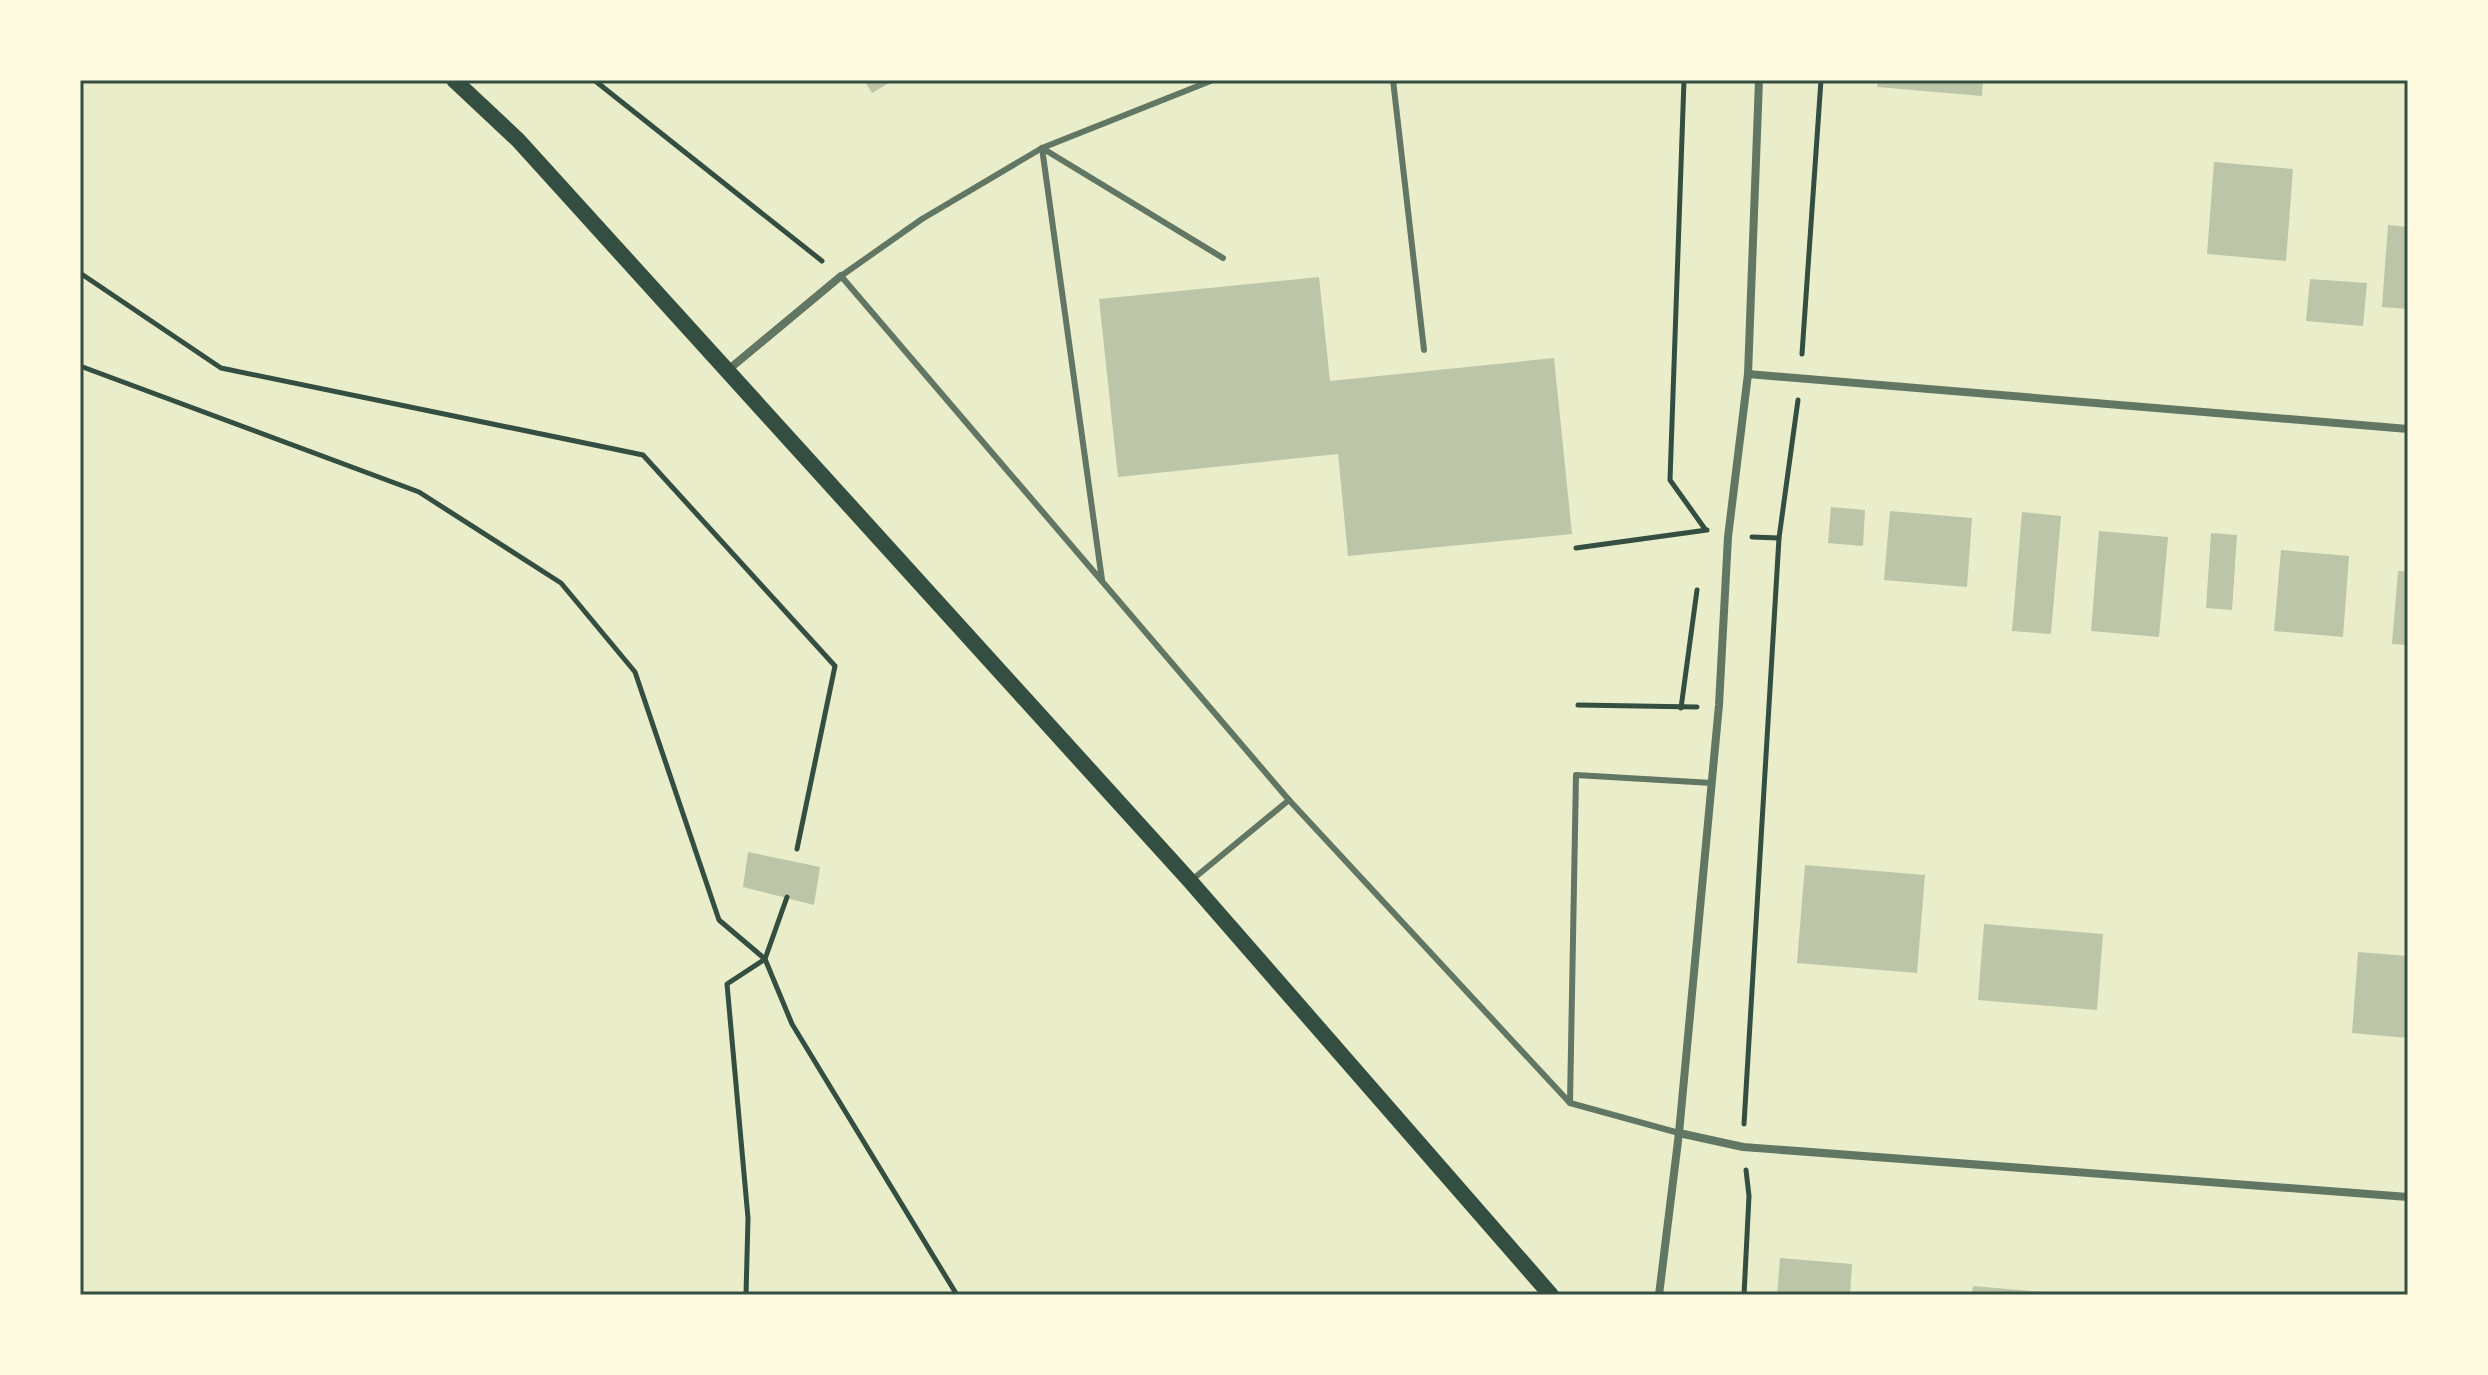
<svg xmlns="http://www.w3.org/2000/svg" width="2488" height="1375" font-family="Overpass,sans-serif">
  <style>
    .building { fill: #bcc5a7 }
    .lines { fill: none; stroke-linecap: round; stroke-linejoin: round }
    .path { stroke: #344e41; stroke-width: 5 }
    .service { stroke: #617663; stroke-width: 6 }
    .minor { stroke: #617663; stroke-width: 8 }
    .secondary { stroke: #344e41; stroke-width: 16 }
    .neatline { fill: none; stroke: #344e41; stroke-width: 3 }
  </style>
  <rect width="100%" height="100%" fill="#e9edc9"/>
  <!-- building -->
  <g class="building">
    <path d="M864 80H894L872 93Z"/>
    <path d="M1878 80H1983L1982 96 1877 87Z"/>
    <path d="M2214 162 2293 169 2286 261 2207 254Z"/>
    <path d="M2388 225 2408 227V309L2382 307Z"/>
    <path d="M1319 277 1330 381 1554 358 1572 534 1348 556 1338 454 1118 477 1099 299Z"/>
    <path d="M2310 279 2367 283 2363 326 2306 321Z"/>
    <path d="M1831 507 1865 510 1863 546 1828 543Z"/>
    <path d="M1890 511 1972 518 1967 587 1884 580Z"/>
    <path d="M2022 512 2061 516 2051 634 2012 631Z"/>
    <path d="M2099 531 2168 537 2159 637 2091 631Z"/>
    <path d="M2211 533 2237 535 2232 610 2206 608Z"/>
    <path d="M2281 550 2349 556 2343 637 2274 631Z"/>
    <path d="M2398 571H2408V645L2392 644Z"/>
    <path d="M748 852 820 867 814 905 743 887Z"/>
    <path d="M1805 865 1925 875 1917 973 1797 963Z"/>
    <path d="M1984 924 2103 934 2097 1010 1978 1000Z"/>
    <path d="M2358 952 2408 956V1038L2352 1033Z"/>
    <path d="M1780 1258 1852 1264 1850 1295H1777Z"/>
    <path d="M1973 1286 2056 1293V1295H1972Z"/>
  </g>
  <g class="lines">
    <!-- path -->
    <g class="path">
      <path d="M594 80 822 261"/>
      <path d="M1684 80 1670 480 1705 529"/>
      <path d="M80 273 221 368 643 455 835 666 797 849"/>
      <path d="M1802 354 1821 80"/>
      <path d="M80 366 419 492 561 583 635 672 719 920 765 959 792 1024 957 1295"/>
      <path d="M1752 537 1779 538"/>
      <path d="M1576 548 1707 530"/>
      <path d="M1578 705 1697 707"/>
      <path d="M1681 708 1697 590"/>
      <path d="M1744 1124 1779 538 1798 400"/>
      <path d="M746 1295 748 1218 727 984 765 959 787 897"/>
      <path d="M1744 1295 1749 1196 1746 1170"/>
    </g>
    <!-- service -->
    <g class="service">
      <path d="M1213 80 1042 148 922 219 841 276 1289 800 1570 1103 1679 1133"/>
      <path d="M1393 80 1424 350"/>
      <path d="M1042 148 1102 580"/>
      <path d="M1042 148 1223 258"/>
      <path d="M1193 879 1289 800"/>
      <path d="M1570 1103 1576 775 1712 783"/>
    </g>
    <!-- minor -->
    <g class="minor">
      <path d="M728 370 841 276"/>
      <path d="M1748 374 2408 429"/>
      <path d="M1679 1133 1743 1147 2408 1197"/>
      <path d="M1659 1295 1679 1133 1719 705 1728 537 1748 374 1759 80"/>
    </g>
    <!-- secondary -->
    <path class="secondary" d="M454 80 518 140 1190 881 1551 1295"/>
  </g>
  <!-- border -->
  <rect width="2488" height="1375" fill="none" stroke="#fefae0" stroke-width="164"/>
  <rect x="82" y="82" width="2324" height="1211" class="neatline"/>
</svg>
